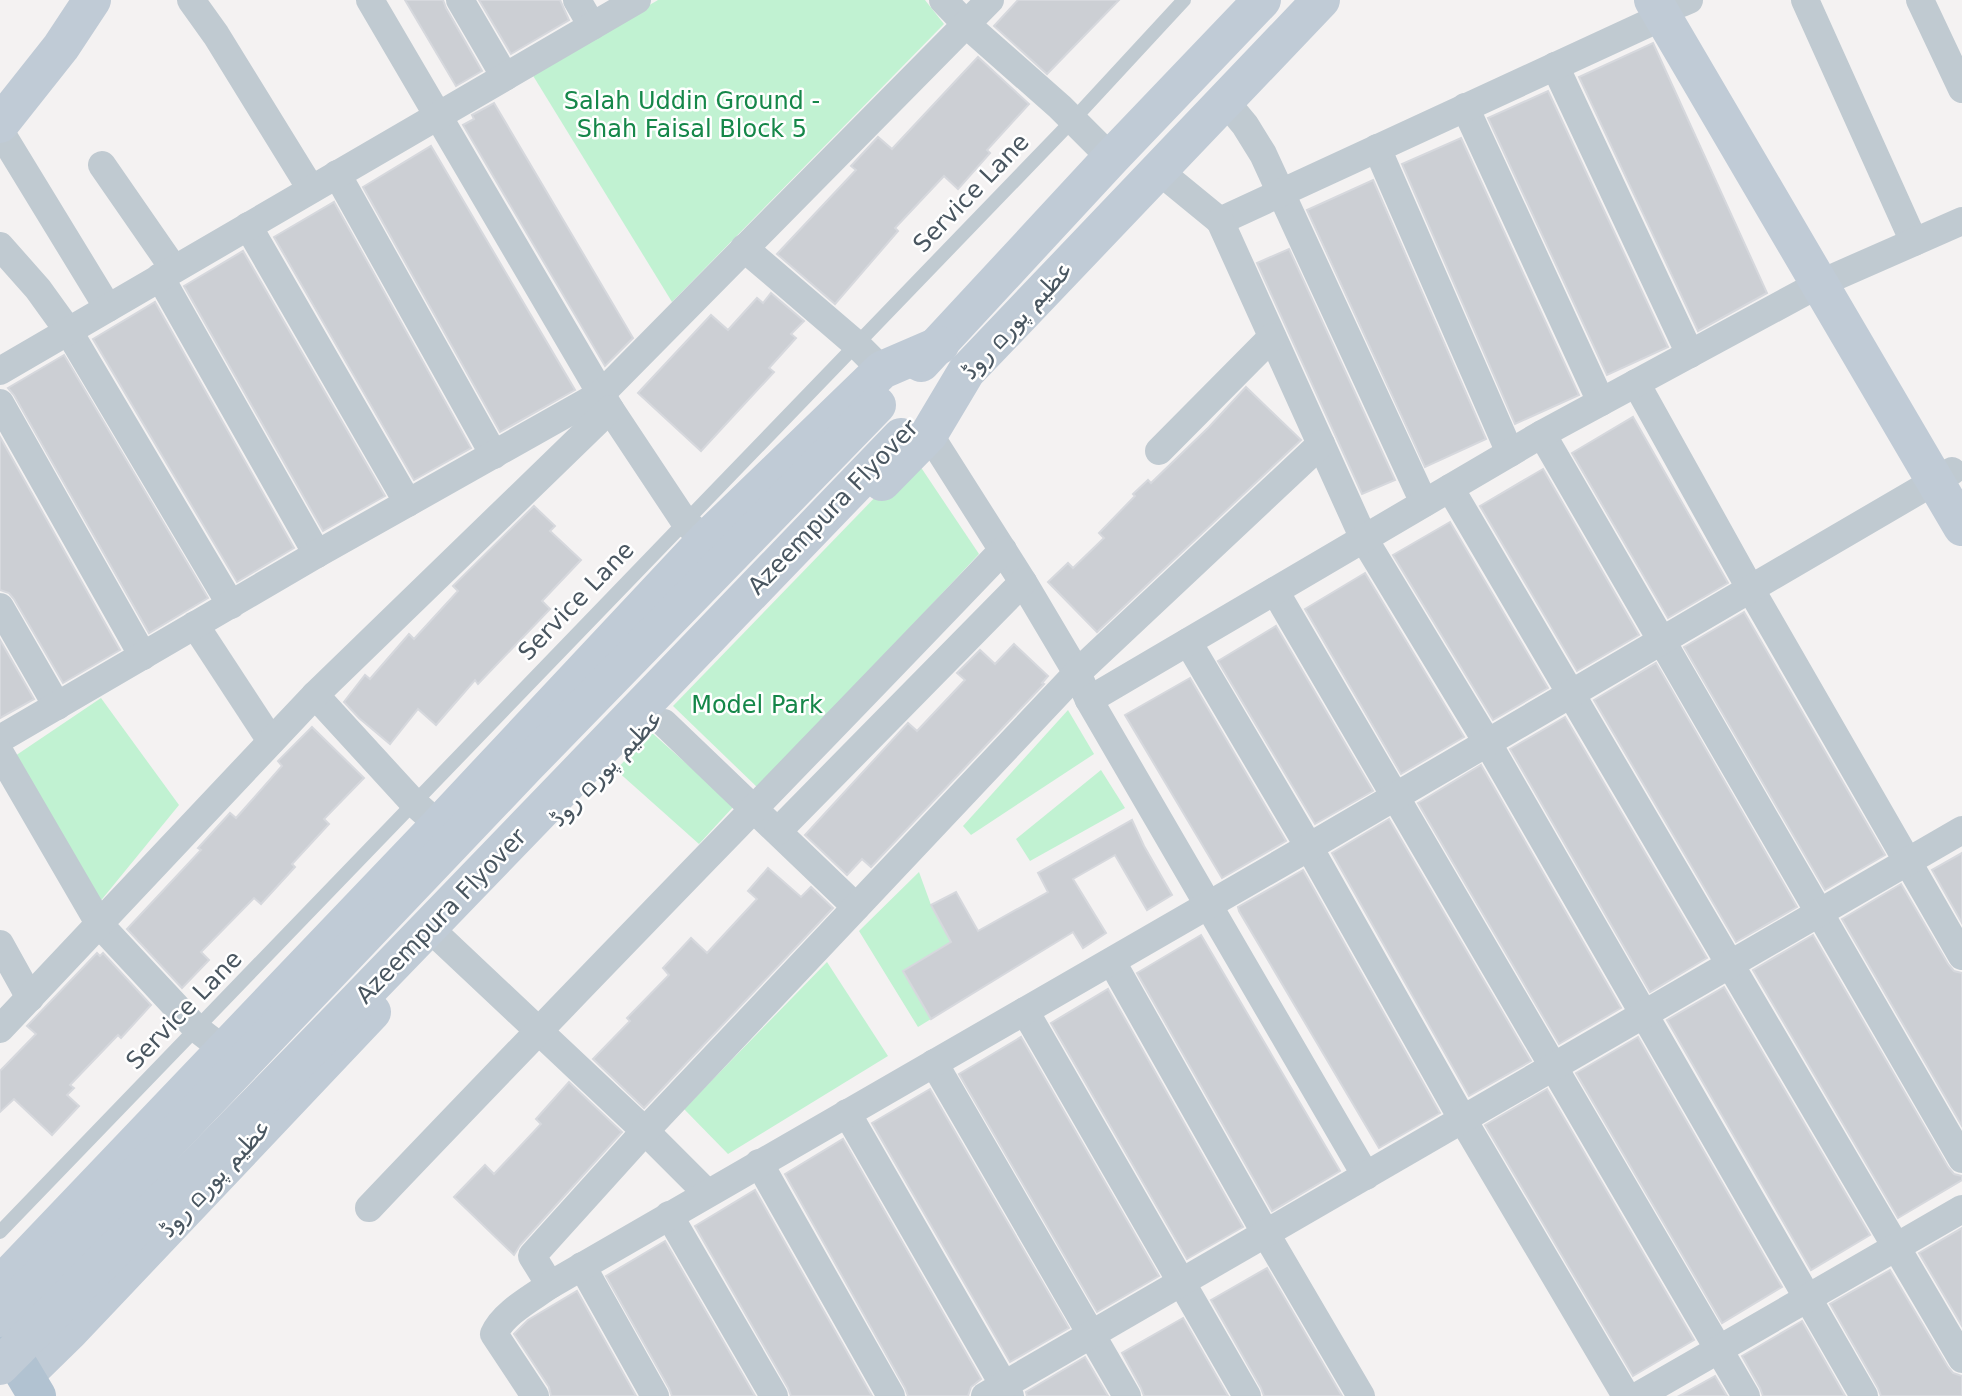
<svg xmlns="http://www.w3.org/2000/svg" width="1962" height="1396" font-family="'DejaVu Sans',Cairo,sans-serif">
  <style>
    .green { fill: #c1f2d2 }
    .building { fill: #cccfd4; stroke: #d6d8dd; stroke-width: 2 }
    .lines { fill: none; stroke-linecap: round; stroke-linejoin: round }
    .lane { stroke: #c0cad1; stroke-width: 14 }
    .street { stroke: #c0cad1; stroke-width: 28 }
    .secondary { stroke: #c0cbd6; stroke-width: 38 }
    .primary { stroke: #b1c2d1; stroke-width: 38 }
    .secondary-bridge { stroke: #c0cbd6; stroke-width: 38 }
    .labels { text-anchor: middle; stroke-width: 5; stroke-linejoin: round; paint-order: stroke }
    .park-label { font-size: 24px; fill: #158749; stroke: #fff }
    .street-label { font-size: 24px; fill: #495660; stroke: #fff }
  </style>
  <rect width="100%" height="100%" fill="#f4f2f2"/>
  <!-- green -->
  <g class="green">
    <path d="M658 0H925L944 24 672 302 532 74Z"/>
    <path d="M914 457 979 554 759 789 673 706Z"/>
    <path d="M101 698 179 805 94 909 15 756Z"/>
    <path d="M1068 710 1094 754 971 835 963 826Z"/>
    <path d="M651 732 734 806 699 844 616 770Z"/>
    <path d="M1101 770 1125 808 1030 861 1016 839Z"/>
    <path d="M919 872 931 905 957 953 936 951 903 971 931 1019 918 1027 859 931Z"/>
    <path d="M827 962 888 1056 728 1154 684 1109Z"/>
  </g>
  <!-- building -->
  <g class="building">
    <path d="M405 0H443L446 8 482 71 456 86Z"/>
    <path d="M479 0H560L569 20 511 54Z"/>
    <path d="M1018 0H1119L1047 74 994 26Z"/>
    <path d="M1653 43 1767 293 1698 331 1579 77Z"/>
    <path d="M978 57 1029 104 987 150 990 153 958 189 944 176 895 228 898 231 835 304 777 254 856 170 851 166 878 137 892 149Z"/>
    <path d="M1548 91 1668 347 1607 375 1488 118Z"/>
    <path d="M494 103 633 338 605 366 463 125 474 119 472 115Z"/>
    <path d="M1461 138 1579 395 1515 424 1402 164Z"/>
    <path d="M431 146 575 390 500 432 363 187Z"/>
    <path d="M1373 180 1486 439 1425 467 1307 210Z"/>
    <path d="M334 202 471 448 414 480 274 237Z"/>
    <path d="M1289 249 1395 480 1362 494 1257 263Z"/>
    <path d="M243 251 385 496 323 531 184 286Z"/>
    <path d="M771 293 804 321 791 334 796 338 769 368 774 372 701 451 638 393 711 315 728 330 757 298 763 303Z"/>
    <path d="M155 302 294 548 237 582 93 339Z"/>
    <path d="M64 355 208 598 149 633 14 395 8 388Z"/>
    <path d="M1246 387 1301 440 1097 632 1048 582 1068 563 1073 568 1104 538 1099 533 1135 496 1133 494 1148 480 1151 483 1209 427Z"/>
    <path d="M1633 417 1728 583 1668 618 1572 453Z"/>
    <path d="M0 437 120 650 63 683 14 599 9 593 0 590Z"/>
    <path d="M1543 469 1639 635 1577 671 1480 506Z"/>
    <path d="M534 506 555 526 550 531 581 560 542 601 550 609 478 684 475 680 436 725 418 709 390 744 359 718 344 702 365 675 370 679 409 634 414 639 458 591 453 586Z"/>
    <path d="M1450 522 1548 688 1493 720 1393 555Z"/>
    <path d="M1365 573 1464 737 1401 774 1305 609Z"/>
    <path d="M1744 612 1885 855 1825 890 1684 647Z"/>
    <path d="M1276 626 1373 791 1315 824 1218 661Z"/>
    <path d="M0 640 34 699 0 718Z"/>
    <path d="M1014 644 1048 676 1042 683 1044 684 871 867 862 859 847 875 805 835 908 723 917 731 965 680 957 673 980 650 995 664Z"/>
    <path d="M1656 663 1797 907 1736 942 1594 700Z"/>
    <path d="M1190 678 1286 841 1222 878 1125 715Z"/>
    <path d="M1565 717 1707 958 1650 992 1510 749Z"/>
    <path d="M312 727 364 778 324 819 329 824 292 864 295 867 261 904 254 898 201 952 209 960 182 988 127 929 201 850 198 848 230 813 236 818 282 766 278 761Z"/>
    <path d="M1481 765 1621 1008 1559 1044 1418 803Z"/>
    <path d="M1389 819 1531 1061 1469 1096 1332 853Z"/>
    <path d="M1132 820 1144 846 1172 895 1147 910 1115 855 1073 879 1106 933 1083 948 1073 932 931 1019 903 971 951 942 931 905 956 892 978 931 1048 892 1038 873Z"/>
    <path d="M1962 853V923L1932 870Z"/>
    <path d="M768 868 801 897 811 887 833 908 644 1108 593 1059 630 1021 627 1018 669 975 663 968 691 938 707 953 757 899 748 891Z"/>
    <path d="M1303 870 1440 1113 1379 1148 1239 911 1238 907Z"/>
    <path d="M1901 884 1948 964 1954 971 1962 973V1126L1842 919Z"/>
    <path d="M1201 935 1340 1171 1272 1211 1137 973Z"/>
    <path d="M1813 935 1948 1167 1954 1174 1962 1176V1180L1898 1218 1753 970Z"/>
    <path d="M97 953 100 956 103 953 151 1005 121 1038 118 1035 70 1085 74 1088 67 1095 79 1106 52 1135 14 1099 0 1112V1071L36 1034 27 1026Z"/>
    <path d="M1724 987 1870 1235 1811 1270 1667 1020Z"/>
    <path d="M1108 989 1243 1227 1187 1259 1051 1023Z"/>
    <path d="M1021 1037 1159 1276 1097 1312 959 1074Z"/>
    <path d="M1638 1037 1782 1287 1722 1323 1576 1073Z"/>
    <path d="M569 1082 622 1132 520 1245 514 1255 454 1197 485 1165 494 1174 541 1124 536 1119Z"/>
    <path d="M930 1089 1069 1328 1010 1362 872 1123Z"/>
    <path d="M1547 1089 1694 1340 1633 1376 1485 1125Z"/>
    <path d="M843 1139 981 1379 971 1387 968 1396H908L905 1388 785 1174Z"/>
    <path d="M755 1190 872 1396H791L788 1388 695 1226Z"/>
    <path d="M1962 1228V1326L1919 1253Z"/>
    <path d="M665 1241 755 1396H672L669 1388 606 1276Z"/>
    <path d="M1267 1268 1342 1396H1264L1261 1388 1211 1300Z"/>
    <path d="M1890 1270 1948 1367 1953 1373 1962 1376V1396H1881L1878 1388 1830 1304Z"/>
    <path d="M577 1291 636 1396H551L549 1387 514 1334 528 1320Z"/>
    <path d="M1183 1318 1228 1396H1144L1141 1388 1122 1353Z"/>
    <path d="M1802 1321 1845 1396H1763L1760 1388 1742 1356Z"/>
    <path d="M1085 1357 1108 1396H1027L1026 1392Z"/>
    <path d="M1715 1376 1727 1396H1679Z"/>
  </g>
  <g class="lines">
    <!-- lane -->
    <path class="lane" d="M0 1232 1073 120 1184 0"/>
    <!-- street -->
    <g class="street">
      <path d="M191 0 216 35 311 189"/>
      <path d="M370 0 610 409 685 522 706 540"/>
      <path d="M460 0 505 77"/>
      <path d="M577 0 592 26"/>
      <path d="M943 0 967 25 1060 107 1111 158"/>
      <path d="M1805 0 1914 242"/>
      <path d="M1920 0 1962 89"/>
      <path d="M1682 3 1689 0"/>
      <path d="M1555 66 1690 354"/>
      <path d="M1225 101 1245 125 1263 154 1424 503"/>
      <path d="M1465 107 1601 402"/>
      <path d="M0 131 108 308"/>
      <path d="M1377 148 1510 453"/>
      <path d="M102 165 174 269"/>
      <path d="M1159 171 1220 221 1664 16"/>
      <path d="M337 174 494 455"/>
      <path d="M1220 221 1364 539 1487 742 1864 1396"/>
      <path d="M248 226 408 503"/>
      <path d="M0 246 38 289 69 332 231 605"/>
      <path d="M744 248 856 344 882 370"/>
      <path d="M160 277 317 554"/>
      <path d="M0 371 637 0"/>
      <path d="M1636 383 1750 588 1962 956"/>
      <path d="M0 403 143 656"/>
      <path d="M929 434 1023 582 1077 673 1089 700 1366 1176"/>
      <path d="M1542 434 1962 1159"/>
      <path d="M1159 451 1272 337"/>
      <path d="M1450 488 1962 1359"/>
      <path d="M1275 591 1746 1396"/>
      <path d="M0 607 57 706"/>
      <path d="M195 625 271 741"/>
      <path d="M1188 642 1309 847 1463 1120 1626 1396"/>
      <path d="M315 695 413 802 439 825"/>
      <path d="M1089 700 1542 434 1821 283 1962 221"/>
      <path d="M664 723 856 907"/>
      <path d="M0 739 317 554 601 394 990 0"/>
      <path d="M0 753 100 925 197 1029 223 1049"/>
      <path d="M778 831 1023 582"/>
      <path d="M441 939 645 1131 707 1193"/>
      <path d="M0 944 30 998"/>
      <path d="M1112 962 1266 1234 1361 1396"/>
      <path d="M1025 1011 1247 1396"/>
      <path d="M0 1029 315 695 610 409"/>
      <path d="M934 1063 1127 1396"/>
      <path d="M847 1113 1010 1396"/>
      <path d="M759 1163 891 1396"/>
      <path d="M369 1208C579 987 793 770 1003 550"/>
      <path d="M669 1215 774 1396"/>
      <path d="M582 1266 655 1396"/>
      <path d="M550 1285 532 1256 645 1131 1077 673 1321 444"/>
      <path d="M535 1396 494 1334C503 1313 532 1298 550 1285L1309 847 1952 471"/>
      <path d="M985 1396 1962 830"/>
      <path d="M1638 1396 1962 1209"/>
    </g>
    <!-- secondary -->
    <g class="secondary">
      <path d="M1653 0 1962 527"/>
      <path d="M0 124 61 47 92 0"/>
      <path d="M921 363 1111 158 1262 0"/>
      <path d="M882 482 929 434 966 372 1321 0"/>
      <path d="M0 1285 439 825 706 540 882 370 940 345"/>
      <path d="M25 1375 69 1332 372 1012"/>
    </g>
    <!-- primary -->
    <path class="primary" d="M0 1334 37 1396"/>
    <!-- secondary-bridge -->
    <g class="secondary-bridge">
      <path d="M0 1318 526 766 877 405"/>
      <path d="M0 1366C304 1059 602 747 901 437"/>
    </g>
  </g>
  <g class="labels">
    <!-- park labels -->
    <g class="park-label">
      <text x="692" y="109">Salah Uddin Ground -<tspan x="692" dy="28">Shah Faisal Block 5</tspan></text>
      <text x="757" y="713">Model Park</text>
    </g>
    <!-- street labels -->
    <g class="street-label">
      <text transform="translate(971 193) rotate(-46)" y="8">Service Lane</text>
      <text transform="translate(1017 320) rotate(-47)" y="8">عظیم پورہ روڈ</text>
      <text transform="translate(833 507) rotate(-46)" y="8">Azeempura Flyover</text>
      <text transform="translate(576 601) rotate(-46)" y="8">Service Lane</text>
      <text transform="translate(606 768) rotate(-46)" y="8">عظیم پورہ روڈ</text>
      <text transform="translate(441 916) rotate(-46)" y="8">Azeempura Flyover</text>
      <text transform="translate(184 1010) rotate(-46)" y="8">Service Lane</text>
      <text transform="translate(215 1178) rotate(-47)" y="8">عظیم پورہ روڈ</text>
    </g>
  </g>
</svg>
